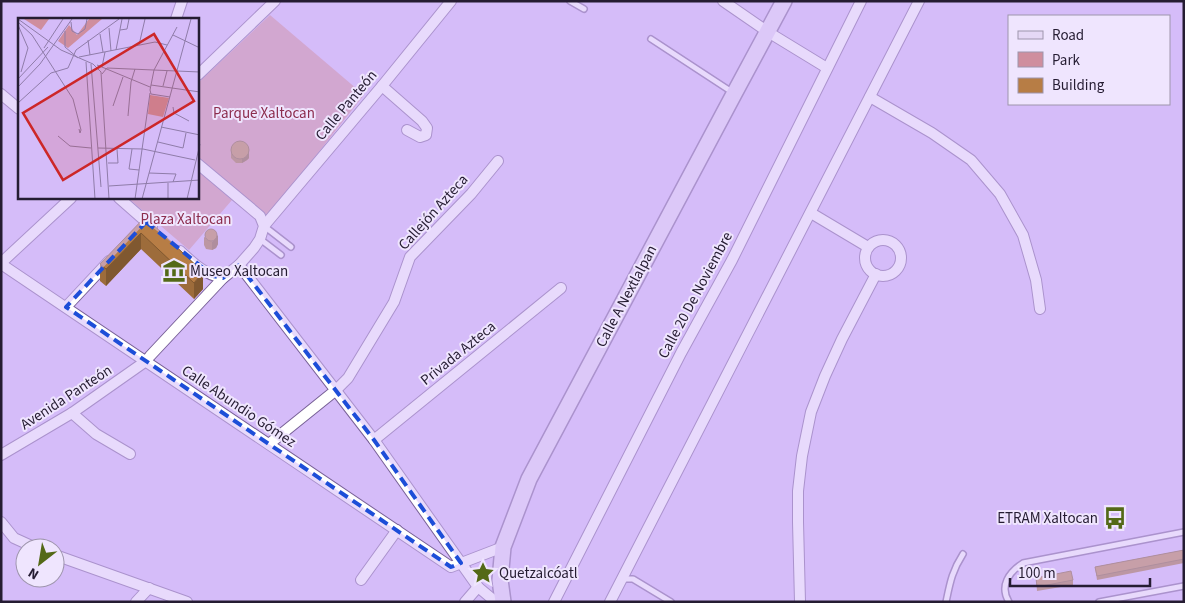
<svg xmlns="http://www.w3.org/2000/svg" width="1185" height="603" font-family="'Source Sans 3',sans-serif">
  <style>
    .green { fill: #cf8e9e }
    .lines { fill: none; stroke-linecap: round; stroke-linejoin: round }
    .lane-casing { stroke: #786197; stroke-width: 8 }
    .street-casing { stroke: #786197; stroke-width: 12 }
    .secondary-casing { stroke: #786197; stroke-width: 18 }
    .lane { stroke: #fff; stroke-width: 5 }
    .street { stroke: #fff; stroke-width: 10 }
    .secondary { stroke: #e5d8f5; stroke-width: 15 }
    .wall { fill: #9d6c3b }
    .shaded-wall { fill: #805830 }
    .building { fill: #b77d45; stroke: #805830 }
    .marked { fill: none; stroke: #1d4ed8; stroke-width: 4; stroke-dasharray: 10 6; stroke-linejoin: round }
    .labels { text-anchor: middle; stroke-width: 4; stroke-linejoin: round; paint-order: stroke }
    .street-label { font-size: 15px; fill: #251c32; stroke: #efe5fe }
    .park-label { font-size: 15px; fill: #8c2c4d; stroke: #efe5fe }
    .poi-label { font-size: 15px; fill: #251c32; stroke: #efe5fe; text-anchor: start }
    .inset-road { fill: none; stroke: #8f7ca9; stroke-width: 1 }
    .view { fill: #cd2728; fill-opacity: 0.15; stroke: #cd2728; stroke-width: 2.5 }
    .inset-edge { fill: none; stroke: #251c32; stroke-width: 2.5 }
  </style>
  <rect width="100%" height="100%" fill="#d5bcf9"/>
  <!-- green -->
  <g class="green">
    <path d="M270 15 364 95 268 216 198 157V83Z"/>
    <path d="M198 171 232 200 189 250 128 198H198Z"/>
  </g>
  <g class="lines">
    <defs>
      <g id="lane">
        <path d="M570 1 584 9"/>
        <path d="M651 39 732 92"/>
        <path d="M264 226 291 247"/>
        <path d="M260 239 281 255"/>
        <path d="M623 579H633L671 602"/>
        <path d="M946 602C950 583 952 571 963 554"/>
        <path d="M1009 602C999 586 1009 572 1023 563L1184 532"/>
        <path d="M1099 602 1184 586"/>
      </g>
      <g id="street">
        <path d="M723 1 768 32 827 68"/>
        <path d="M176 19 182 1"/>
        <path d="M198 75 275 1"/>
        <path d="M382 86 422 121 427 128 426 135 420 137 407 130"/>
        <path d="M1 94 19 109"/>
        <path d="M870 97 932 133 971 160 1000 194 1023 235 1036 280 1040 309"/>
        <path d="M119 198 152 227"/>
        <path d="M811 213 868 247"/>
        <path d="M264 226 382 86 451 1"/>
        <circle cx="883" cy="258" r="18"/>
        <path d="M180 251C193 263 205 275 223 278"/>
        <path d="M1 263 71 198"/>
        <path d="M1 264 451 567 503 547"/>
        <path d="M239 265 374 440 478 587 496 602"/>
        <path d="M66 307 109 261"/>
        <path d="M72 413 96 434 130 454"/>
        <path d="M374 440 561 288"/>
        <path d="M269 444 336 390 348 378 394 302 410 257 471 194 498 161"/>
        <path d="M1 455 72 413 146 361 150 356 223 278 239 265 254 248 260 239 264 226 260 216 198 164"/>
        <path d="M1 522 14 538 36 548"/>
        <path d="M55 555 187 602"/>
        <path d="M361 580 397 530"/>
        <path d="M136 602 149 588"/>
        <path d="M465 602 478 587"/>
        <path d="M554 602 681 353 732 260 861 1"/>
        <path d="M610 602 919 1"/>
        <path d="M800 602 798 522V491L802 456 811 412 825 376 842 339 876 274"/>
      </g>
      <path id="secondary" d="M503 602 500 580 503 547 529 479 734 94 784 1"/>
    </defs>
    <!-- lane casing -->
    <use href="#lane" class="lane-casing"/>
    <!-- street casing -->
    <use href="#street" class="street-casing"/>
    <!-- secondary casing -->
    <use href="#secondary" class="secondary-casing"/>
    <!-- lane -->
    <use href="#lane" class="lane"/>
    <!-- street -->
    <use href="#street" class="street"/>
    <!-- secondary -->
    <use href="#secondary" class="secondary"/>
  </g>
  <!-- wall -->
  <g class="wall">
    <path d="M231 147 249 158 247 160 242 163H236L231 158Z"/>
    <path d="M145 217 203 289 194 299 141 249 106 286 100 281V264Z"/>
    <path d="M204 237 218 244 216 248 212 250 206 249 204 245Z"/>
    <path d="M1184 550V563L1097 580 1095 567Z"/>
    <path d="M1036 578 1073 580V585L1037 591Z"/>
  </g>
  <!-- shaded-wall -->
  <g class="shaded-wall">
    <path d="M249 148V158L247 160 242 163V159Z"/>
    <path d="M141 233V249L106 286V269Z"/>
    <path d="M218 235V244L216 248 212 250V242Z"/>
    <path d="M203 272V289L194 299V283Z"/>
  </g>
  <!-- building -->
  <g class="building">
    <circle cx="240" cy="150" r="9"/>
    <path d="M145 217 203 272 194 283 141 233 106 269 100 264Z"/>
    <circle cx="211" cy="235" r="6"/>
    <path d="M1184 550V559L1097 576 1095 567Z"/>
    <path d="M1071 571 1073 580 1037 587 1036 578Z"/>
  </g>
  <!-- marked area -->
  <path d="M0 0H1185V603H0ZM146 222 213 276 223 278 239 265 374 440 461 563 451 567 66 307Z" fill="#d5bcf9" fill-opacity=".55" fill-rule="evenodd"/>
  <path class="marked" d="M146 222 213 276 223 278 239 265 374 440 461 563 451 567 66 307Z"/>
  <!-- icons -->
  <defs>
    <symbol id="museum-bare" viewBox="-9 -9 18 18"><path d="M0-6L6-3V-2H-6V-3ZM-5-1h2V3h-2ZM-1-1h2V3h-2ZM3-1h2V3H3ZM-6 4H6V6H-6Z" fill="#546917" stroke="#efe5fe" stroke-width="2.5" paint-order="stroke"/></symbol>
    <symbol id="bus-bare" viewBox="-9 -9 18 18"><path d="M-5-6H5V4H4V6H2V4H-2V6H-4V4H-5ZM-3.5-4V0h7V-4ZM-3.5 1.2v1.5H-2V1.2ZM2 1.2v1.5H3.5V1.2Z" fill="#546917" stroke="#efe5fe" stroke-width="2.5" paint-order="stroke"/></symbol>
    <symbol id="sight-bare" viewBox="-9 -9 18 18"><path d="M0-6L1.8-2.2L6-1.7L2.9 1.2L3.7 5.4L0 3.3L-3.7 5.4L-2.9 1.2L-6-1.7L-1.8-2.2Z" fill="#546917" stroke="#efe5fe" stroke-width="2.5" paint-order="stroke"/></symbol>
  </defs>
  <g fill-rule="evenodd">
    <use href="#museum-bare" x="158" y="255" width="32" height="32"/>
    <use href="#bus-bare" x="1099" y="502" width="32" height="32"/>
    <use href="#sight-bare" x="467" y="557" width="32" height="32"/>
  </g>
  <g class="labels">
    <!-- street labels -->
    <g class="street-label">
      <text transform="translate(346 105) rotate(-50)" y="5">Calle Panteón</text>
      <text transform="translate(433 212) rotate(-48)" y="5">Callejón Azteca</text>
      <text transform="translate(695 295) rotate(-62)" y="5">Calle 20 De Noviembre</text>
      <text transform="translate(626 296) rotate(-62)" y="5">Calle A Nextlalpan</text>
      <text transform="translate(458 353) rotate(-39)" y="5">Privada Azteca</text>
      <text transform="translate(66 397) rotate(-33)" y="5">Avenida Panteón</text>
      <text transform="translate(239 406) rotate(34)" y="5">Calle Abundio Gómez</text>
    </g>
    <!-- park labels -->
    <g class="park-label">
      <text x="264" y="118">Parque Xaltocan</text>
      <text x="186" y="224">Plaza Xaltocan</text>
    </g>
    <!-- poi labels -->
    <g class="poi-label">
      <text x="190" y="276">Museo Xaltocan</text>
      <text x="1098" y="523" text-anchor="end">ETRAM Xaltocan</text>
      <text x="499" y="578">Quetzalcóatl</text>
    </g>
  </g>
  <!-- overview -->
  <g transform="translate(18 18)">
    <rect width="181" height="181" fill="#d5bcf9"/>
    <path d="M6 1H31L23 12ZM71 1H84L50 30 40 23 51 7 59 17ZM132 77 151 80 145 99 130 96Z" fill="#cf8e9e"/>
    <path class="inset-road" d="M0 1 43 32 75 46 83 54 91 181M53 4 54 13 60 16 67 11 69 1M1 5 14 17 55 81 63 112 62 115 61 111M0 7 10 30 3 54M91 10 93 33M102 12 109 11 111 1M47 13V29L60 40M82 16 85 34M155 17 182 30M70 22 72 37M121 27 127 1M26 30 45 1M98 32 104 1M61 39 137 24 149 27M68 44 77 181M73 46 83 169M79 47 132 69M84 49 87 34M84 56 89 50 182 54M0 61 30 29M133 67 182 74M145 68 149 53M0 69 22 46 54 1M152 79 133 76 132 72 136 52 159 9M0 85 33 55 50 50 58 32 101 1M95 88 105 59M155 89 156 95 171 103M110 98 113 64 117 51M143 109 182 117M40 118 52 128 73 130M140 124 165 130 168 115M80 130 125 131 177 142M114 131 111 151 121 152M90 145H100L99 131M131 155 158 156 155 164M150 165V181M91 168 182 162M117 181 132 75M124 181 173 1M169 181 182 126"/>
    <path class="view" d="M136 16 176 83 45 162 5 95Z"/>
    <rect width="181" height="181" class="inset-edge"/>
  </g>
  <!-- border -->
  <rect width="1185" height="603" fill="none" stroke="#251c32" stroke-width="5"/>
  <!-- legend -->
  <rect x="1008" y="15" width="162" height="90" fill="#efe5fe" stroke="#9e95ac"/>
  <rect x="1018" y="31" width="25" height="8" fill="#e5d8f5" stroke="#9e95ac"/>
  <text x="1052" y="40" font-size="15" fill="#251c32">Road</text>
  <rect x="1018" y="52" width="25" height="15" fill="#cf8e9e" stroke="#9e95ac"/>
  <text x="1052" y="65" font-size="15" fill="#251c32">Park</text>
  <rect x="1018" y="78" width="25" height="15" fill="#b77d45" stroke="#9e95ac"/>
  <text x="1052" y="90" font-size="15" fill="#251c32">Building</text>
  <!-- north arrow -->
  <g transform="translate(40 563) rotate(211)"><circle r="24" fill="#efe5fe" stroke="#9e95ac"/>
  <path d="M0-4L9 19L0 12L-9 19Z" fill="#546917"/>
  <text y="-8" font-size="14" font-weight="bold" text-anchor="middle" fill="#251c32">N</text>
  </g>
  <!-- scale -->
  <path d="M1010 578v8h140v-8" fill="none" stroke="#251c32" stroke-width="2.5"/>
  <text x="1018" y="578" font-size="15" fill="#251c32" stroke="#efe5fe" stroke-width="4" paint-order="stroke">100 m</text>
</svg>
